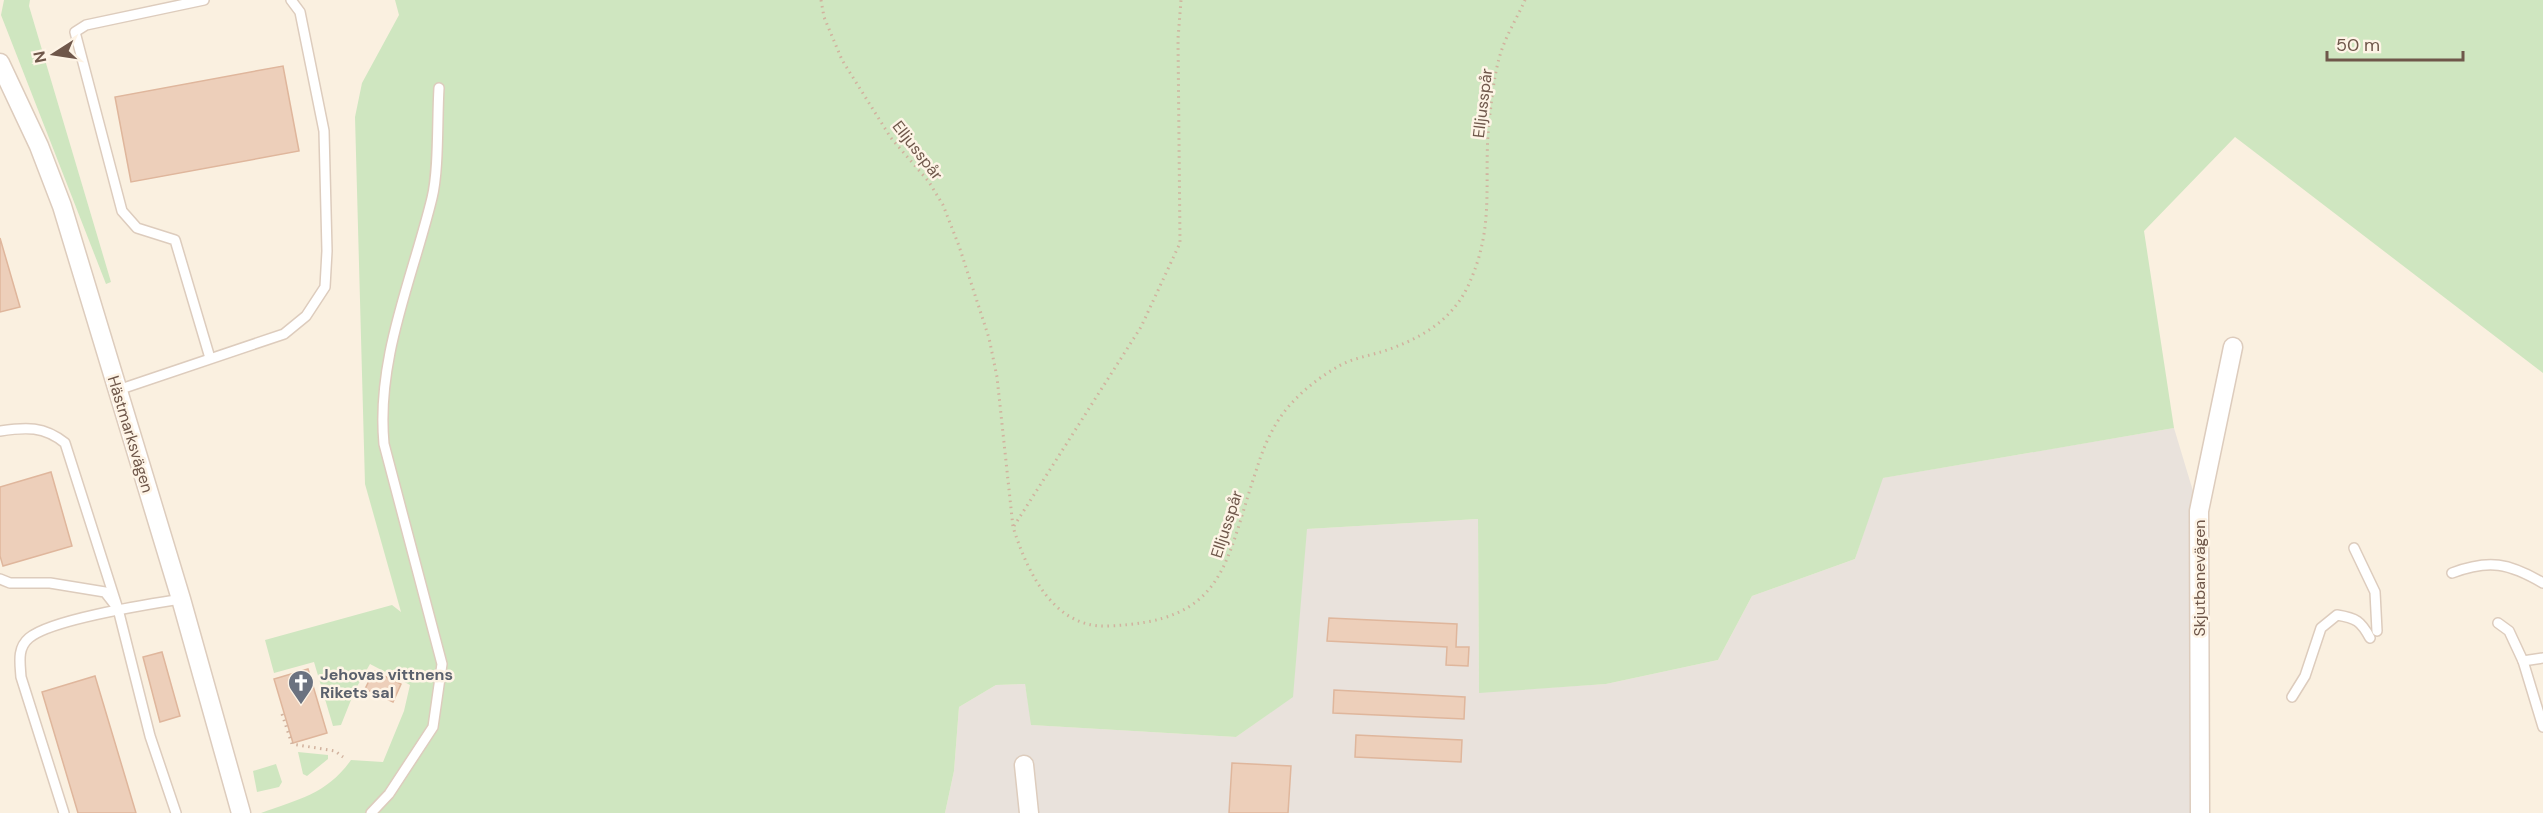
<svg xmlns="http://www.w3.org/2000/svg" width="2543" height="813" font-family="'DM Sans',sans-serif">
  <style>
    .industrial { fill: #e9e2dc }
    .green { fill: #cfe6c0 }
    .building { fill: #edcfba; stroke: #dfb69c; stroke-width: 1.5 }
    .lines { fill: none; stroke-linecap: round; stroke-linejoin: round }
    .lane-casing { stroke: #ddccbd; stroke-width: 12 }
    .street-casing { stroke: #ddccbd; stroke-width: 21 }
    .path { stroke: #d1b29e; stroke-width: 3; stroke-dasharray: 1.5 4.5; stroke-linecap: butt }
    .lane { stroke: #fff; stroke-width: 9 }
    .street { stroke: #fff; stroke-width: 18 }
    .labels { text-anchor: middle; stroke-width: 5; stroke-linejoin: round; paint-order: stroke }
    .street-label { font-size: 16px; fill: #6f574a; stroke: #fef4e6 }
    .worship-label { font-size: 16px; font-weight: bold; fill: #5b616d; stroke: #fef4e6; text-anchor: start }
  </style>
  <rect width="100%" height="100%" fill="#faf0e0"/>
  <!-- industrial -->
  <path class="industrial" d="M2174 428 2199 511 2200 813H945L954 771 959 707 996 685 1025 684 1032 725 1236 737 1292 697 1306 529 1478 519 1479 692 1606 684 1718 660 1752 596 1855 559 1882 478Z"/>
  <!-- green -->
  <g class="green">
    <path d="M4 0H30L29 6 111 282 106 284 1 15Z"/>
    <path d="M395 0H2543V373L2235 137 2144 231 2174 428 1883 478 1855 559 1752 596 1718 660 1606 684 1479 693 1478 519 1307 529 1293 697 1236 737 1031 725 1025 684 996 685 959 707 954 771 945 813H261C299 799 327 794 351 760L383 762 404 711 410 685 370 664 355 690 341 725 333 726 314 662 274 673 265 640 392 605 401 612 365 484 355 117 362 83 399 15Z"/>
    <path d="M298 752 328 755V759L307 776 303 774Z"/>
    <path d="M276 764 282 782 279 787 257 792 253 771Z"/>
  </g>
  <!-- building -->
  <g class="building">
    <path d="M283 66 299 151 131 182 115 97Z"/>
    <path d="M0 238 20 307 0 312Z"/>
    <path d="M51 472 72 546 3 566 0 556V487Z"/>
    <path d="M1329 618 1457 624 1456 647H1469L1468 666 1446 665 1447 647 1327 641Z"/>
    <path d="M162 652 180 716 160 722 143 657Z"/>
    <path d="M308 669 327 733 293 743 274 679Z"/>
    <path d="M374 671 401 684 393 702 365 689Z"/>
    <path d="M95 676 136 813H78L42 692Z"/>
    <path d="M1334 690 1465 697 1464 719 1333 713Z"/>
    <path d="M1356 735 1462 740 1461 762 1355 757Z"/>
    <path d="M1232 763 1291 766 1288 813H1229Z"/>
  </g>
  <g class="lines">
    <defs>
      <g id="lane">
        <path d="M204 0 86 25 75 32 122 211 137 228 175 240 210 358"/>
        <path d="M118 390 284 334 306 316 325 287 327 251 324 131 300 12 291 0"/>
        <path d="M0 431C26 427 44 426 65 443L118 609 150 736 176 813"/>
        <path d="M2354 548 2375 592 2377 631"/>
        <path d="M2452 573C2489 559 2509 563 2543 583"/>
        <path d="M0 579 10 583H50L105 592 115 605"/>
        <path d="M2498 623 2509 631 2523 661 2543 658"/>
        <path d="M2523 661 2543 727"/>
        <path d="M2292 697 2305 676 2321 628 2337 615C2356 618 2361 621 2370 638"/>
        <path d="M64 813 21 677C20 663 17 648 29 638 51 619 150 604 181 599"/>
        <path d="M371 813 389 794 433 727 442 664 384 444C376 359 412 280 432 198 439 170 437 119 439 88"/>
      </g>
      <g id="street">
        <path d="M0 63 39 146 62 206 181 599 241 813"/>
        <path d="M1024 765 1029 813"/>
        <path d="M2200 813 2199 511 2233 347"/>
      </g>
    </defs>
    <!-- lane casing -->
    <use href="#lane" class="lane-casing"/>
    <!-- street casing -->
    <use href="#street" class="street-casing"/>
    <!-- path -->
    <g class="path">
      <path d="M821 0 824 17 842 60 891 138 929 182 943 205 959 246 989 338 997 377 1013 527C1027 571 1053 628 1107 626 1226 622 1224 566 1256 471 1263 448 1273 424 1289 406 1303 390 1321 376 1339 366 1351 359 1367 356 1381 352 1418 340 1451 322 1468 286 1496 226 1483 182 1489 122 1492 98 1494 72 1502 49 1508 32 1518 16 1525 0"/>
      <path d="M1014 526 1141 327 1180 243 1178 39 1181 0"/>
      <path d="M282 714 292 744 335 751 343 757"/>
    </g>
    <!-- lane -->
    <use href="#lane" class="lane"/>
    <!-- street -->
    <use href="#street" class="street"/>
  </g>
  <!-- icons -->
  <defs>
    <symbol id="church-pin" viewBox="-11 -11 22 30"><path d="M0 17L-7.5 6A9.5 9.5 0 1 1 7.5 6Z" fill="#6b7280" stroke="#fef4e6"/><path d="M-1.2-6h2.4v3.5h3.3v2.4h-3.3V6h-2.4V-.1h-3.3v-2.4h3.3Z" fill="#fff"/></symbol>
  </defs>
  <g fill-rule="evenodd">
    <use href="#church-pin" x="286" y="668" width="30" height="40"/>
  </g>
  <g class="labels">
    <!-- street labels -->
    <g class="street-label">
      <text transform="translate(1482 103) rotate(-83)" y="6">Elljusspår</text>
      <text transform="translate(918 150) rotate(52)" y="6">Elljusspår</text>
      <text transform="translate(131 434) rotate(73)" y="6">Hästmarksvägen</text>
      <text transform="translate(1226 524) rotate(-72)" y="6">Elljusspår</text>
      <text transform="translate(2199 578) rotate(-90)" y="6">Skjutbanevägen</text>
    </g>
    <!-- worship labels -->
    <g class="worship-label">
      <text x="320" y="680">Jehovas vittnens<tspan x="320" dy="18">Rikets sal</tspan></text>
    </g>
  </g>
  <!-- north arrow -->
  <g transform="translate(54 54) rotate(258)" stroke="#fef4e6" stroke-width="4.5" paint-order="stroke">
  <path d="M0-4.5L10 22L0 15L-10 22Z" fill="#6f574a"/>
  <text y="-9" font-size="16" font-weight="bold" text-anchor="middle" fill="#6f574a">N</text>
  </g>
  <!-- scale -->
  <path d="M2327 51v9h136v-9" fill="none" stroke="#6f574a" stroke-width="3"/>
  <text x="2336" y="51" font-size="18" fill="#6f574a" stroke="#fef4e6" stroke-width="4.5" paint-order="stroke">50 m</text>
</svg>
